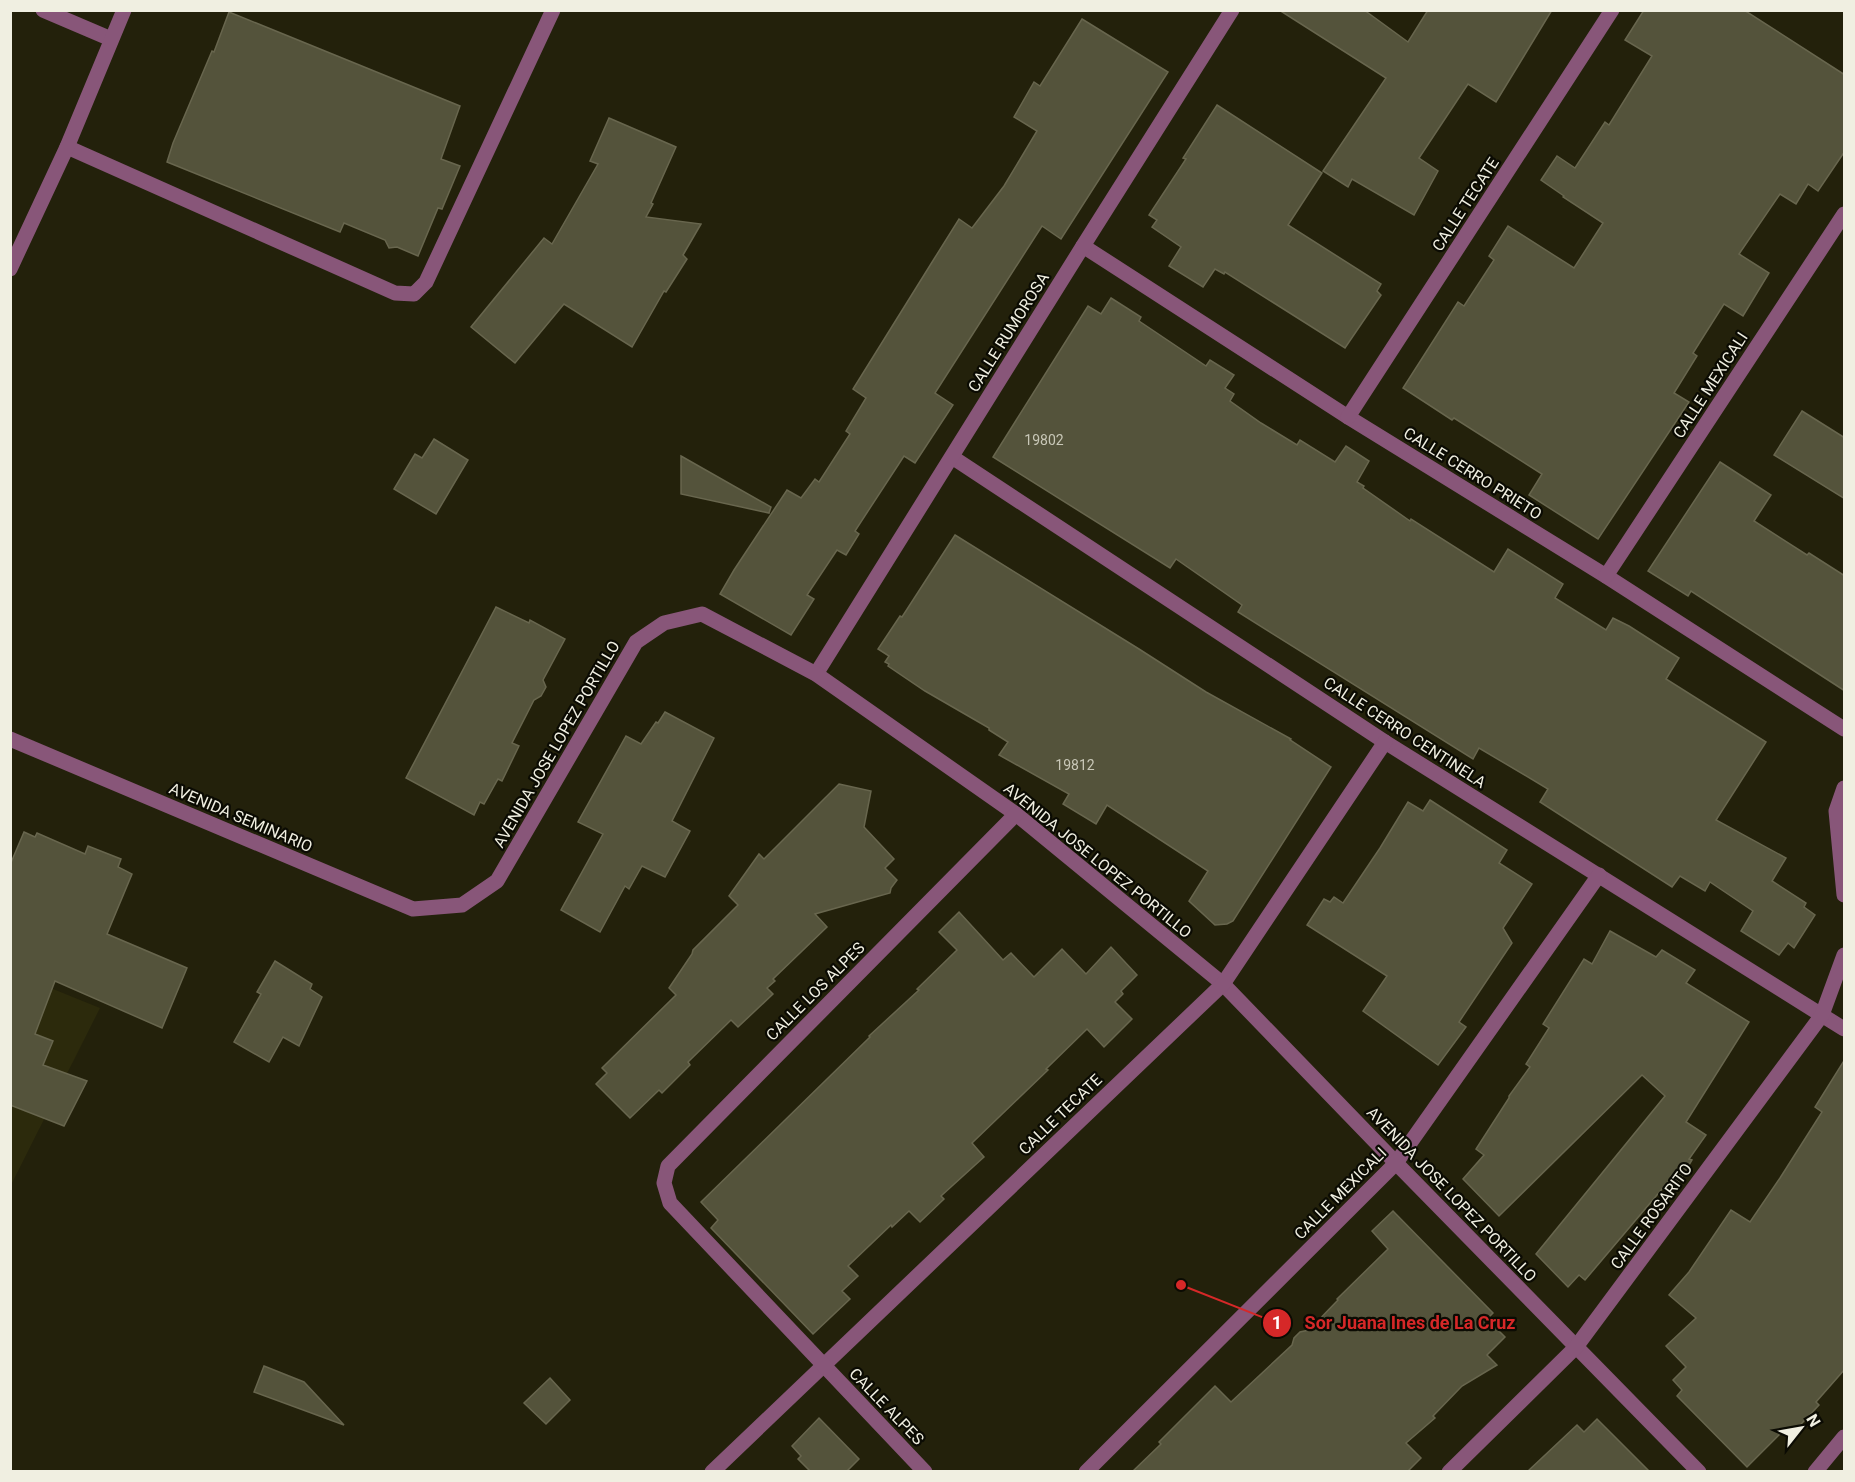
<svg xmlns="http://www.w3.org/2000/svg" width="1855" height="1482" font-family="Roboto,sans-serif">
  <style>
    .built { fill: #2c2a0c }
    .building { fill: #54533b; stroke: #68664e; stroke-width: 1.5 }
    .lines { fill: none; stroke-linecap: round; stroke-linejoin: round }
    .minor { stroke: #885679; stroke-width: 15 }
    .labels { text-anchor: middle; stroke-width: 4.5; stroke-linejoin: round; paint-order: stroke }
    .number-label { font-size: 14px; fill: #c9c8b8 }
    .street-label { font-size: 16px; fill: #f0efe1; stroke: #0b0b03 }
    .leader { fill: none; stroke: #d62828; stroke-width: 2 }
    .callout-dot { fill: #d62828; stroke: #0b0b03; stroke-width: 2 }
    .mark-label { font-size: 18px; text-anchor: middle; font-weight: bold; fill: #fff }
    .callout-label { font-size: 18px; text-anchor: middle; font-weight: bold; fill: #d62828; stroke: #0b0b03; stroke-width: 4.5; stroke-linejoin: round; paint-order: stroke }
  </style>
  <rect width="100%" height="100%" fill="#23210b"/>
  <!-- built -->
  <path class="built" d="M11 972 100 1008 11 1185Z"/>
  <!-- building -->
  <g class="building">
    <path d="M1279 10H1364L1408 42 1428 10H1552L1496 102 1468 84 1419 158 1438 171 1414 215 1352 179 1348 187 1323 171 1386 78Z"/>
    <path d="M1644 10H1744L1845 75V151L1818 191 1808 184 1796 204 1780 194 1739 254 1769 273 1743 316 1724 304 1693 353 1697 356 1674 393 1689 402 1598 539 1529 495 1542 474 1454 418 1452 420 1403 388 1458 302 1464 306 1494 260 1489 256 1508 226 1574 268 1603 223 1563 197 1564 196 1541 180 1557 156 1575 168 1605 122 1609 125 1652 56 1625 40Z"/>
    <path d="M229 12 460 106 441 159 460 166 442 209 438 208 418 256 397 247 389 248 385 240 344 223 340 232 167 162 173 143 212 51 214 52Z"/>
    <path d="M1082 19 1168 72 1061 239 1042 226 935 393 953 405 915 463 904 456 855 531 859 534 846 555 837 550 807 595 814 599 791 635 720 594 734 570 787 490 801 498 815 479 819 482 850 434 846 431 866 398 853 389 934 259 959 219 972 228 1004 186 1037 131 1014 117 1034 82 1040 86Z"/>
    <path d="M1217 105 1322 173 1288 225 1381 284 1377 291 1381 295 1345 348 1225 272 1224 274 1215 269 1203 287 1169 266 1181 247 1152 227 1157 220 1149 215 1186 159 1183 158Z"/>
    <path d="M609 118 676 147 651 203 653 204 646 217 701 224 683 255 687 259 666 292 664 291 632 347 564 304 515 363 471 327 544 238 552 244 598 164 590 161Z"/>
    <path d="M1111 298 1141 317 1139 321 1206 366 1210 360 1234 375 1225 388 1234 394 1230 401 1261 423 1297 445 1300 440 1335 462 1346 446 1369 461 1357 482 1364 486 1363 488 1410 521 1411 519 1494 572 1508 549 1563 584 1555 598 1606 630 1613 618 1629 626 1679 658 1666 679 1766 742 1716 820 1786 858 1772 881 1806 903 1804 907 1815 915 1794 948 1788 943 1779 955 1741 931 1753 911 1710 882 1705 891 1680 876 1672 887 1540 802 1548 789 1479 748 1473 759 1238 612 1242 605 1176 559 1170 568 993 457 1088 306 1101 314Z"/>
    <path d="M1802 411 1845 438V499L1774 455Z"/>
    <path d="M434 439 468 460 436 514 394 489 415 454 422 458Z"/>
    <path d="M681 456 771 507 769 513 681 494Z"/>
    <path d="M1720 462 1771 495 1754 521 1807 555 1809 553 1845 576V691L1691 591 1688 596 1648 571Z"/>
    <path d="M955 535 1139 649 1206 692 1291 739 1290 740 1331 767 1233 921 1227 924 1215 925 1189 901 1208 871 1107 805 1096 824 1063 804 1069 794 999 755 1008 742 989 730V728L925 691 888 666 889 664 885 662 889 656 878 649 900 616 902 617Z"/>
    <path d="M496 607 529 623 530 620 565 639 543 680 546 687 541 696 534 700 512 743 519 746 502 781 498 779 484 804 480 802 474 815 406 778Z"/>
    <path d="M665 712 714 738 672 821 690 831 665 877 642 866 629 889 625 886 600 932 561 910 603 834 578 822 626 736 641 744 656 722 658 723Z"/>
    <path d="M839 784 871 791 864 827 894 859 885 868 897 880 891 888 890 893 815 914 827 927 773 979 775 981 767 988 773 994 738 1027 731 1020 688 1062 690 1065 662 1093 659 1090 630 1118 596 1084 607 1073 602 1068 676 995 669 988 692 954 693 950 738 905 729 896 759 854 764 859Z"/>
    <path d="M1430 800 1507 850 1499 863 1532 884 1503 928 1512 943 1459 1022 1466 1027 1438 1065 1363 1011 1387 976 1307 925 1324 899 1330 902 1334 897 1343 903 1380 848 1408 802 1423 811Z"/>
    <path d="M24 832 35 837 37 833 85 854 88 846 121 859 118 867 132 874 107 934 187 968 162 1028 55 981 35 1034 53 1041 43 1065 87 1081 64 1126 10 1105V865Z"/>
    <path d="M959 912 1003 960 1011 953 1034 977 1062 949 1086 974 1111 947 1137 975 1121 991 1123 994 1115 1002 1132 1019 1104 1047 1087 1029 1046 1069 1048 1070 972 1143 984 1157 941 1196 944 1199 920 1222 909 1211 892 1227 891 1225 848 1266 858 1276 842 1291 850 1299 813 1334 711 1228 718 1220 701 1202 870 1037 869 1036 919 990 917 989 957 950 939 932Z"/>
    <path d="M1610 931 1656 957 1662 950 1695 970 1686 983 1749 1022 1686 1122 1706 1135 1689 1159 1692 1160 1676 1187 1668 1182 1585 1280 1579 1275 1568 1287 1536 1254 1665 1096 1642 1075 1499 1216 1463 1179 1484 1155 1476 1149 1509 1098V1096L1530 1067 1526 1064 1549 1028 1543 1024 1584 959 1592 964Z"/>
    <path d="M275 961 312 984 310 989 322 997 299 1046 283 1037 269 1062 234 1042 261 994 257 992Z"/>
    <path d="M1845 1059V1369L1816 1402 1819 1405 1789 1437 1783 1431 1747 1467 1677 1396 1682 1390 1673 1380 1686 1367 1666 1346 1696 1318 1669 1295 1689 1272 1731 1210 1750 1222 1780 1178 1822 1112 1815 1107Z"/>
    <path d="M1393 1211 1493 1313 1487 1319 1505 1337 1487 1355 1497 1365 1462 1386 1433 1416 1435 1418 1406 1443 1421 1458 1407 1472H1132L1161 1444 1159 1442 1215 1386 1231 1402 1292 1345 1294 1338 1300 1332 1309 1330 1338 1300 1337 1299 1388 1249 1372 1231Z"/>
    <path d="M264 1366 304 1382 344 1425 254 1392Z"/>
    <path d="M550 1378 570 1400 546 1424 524 1403Z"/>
    <path d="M819 1418 859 1459 846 1472H811L798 1459 801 1456 792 1446Z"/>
    <path d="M1597 1419 1650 1472H1527L1577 1425 1584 1432Z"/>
  </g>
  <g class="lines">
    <!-- minor -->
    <g class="minor">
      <path d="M43 10 111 39"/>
      <path d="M67 147 395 293 414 294 426 282 553 10"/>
      <path d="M1083 246 1348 417 1606 576 1844 729"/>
      <path d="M10 269 67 147 124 10"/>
      <path d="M1348 417 1612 10"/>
      <path d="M952 457 1385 742 1844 1029"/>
      <path d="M1606 576 1844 214"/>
      <path d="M816 674 1083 246 1232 10"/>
      <path d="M10 739 413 909 462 905 497 881 636 642 664 623 702 614 816 674 1016 814 1223 984 1396 1163 1699 1472"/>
      <path d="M1844 788 1836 811 1844 895"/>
      <path d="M712 1472 1223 984 1385 742"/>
      <path d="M925 1472 670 1203 664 1183 668 1166 1016 814"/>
      <path d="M1086 1472 1396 1163 1599 875"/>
      <path d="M1449 1472 1576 1347 1822 1015 1844 955"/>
      <path d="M1815 1472 1844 1437"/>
    </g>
  </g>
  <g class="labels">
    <!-- number labels -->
    <g class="number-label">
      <text x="1044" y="445">19802</text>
      <text x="1075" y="770">19812</text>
    </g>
    <!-- street labels -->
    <g class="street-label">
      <text transform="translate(1465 204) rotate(-57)" y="6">CALLE TECATE</text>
      <text transform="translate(1008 332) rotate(-58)" y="6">CALLE RUMOROSA</text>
      <text transform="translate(1710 385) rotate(-57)" y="6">CALLE MEXICALI</text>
      <text transform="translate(1473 473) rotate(32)" y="6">CALLE CERRO PRIETO</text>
      <text transform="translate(1405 732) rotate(33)" y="6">CALLE CERRO CENTINELA</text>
      <text transform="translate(556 744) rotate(-60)" y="6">AVENIDA JOSE LOPEZ PORTILLO</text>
      <text transform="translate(241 817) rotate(23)" y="6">AVENIDA SEMINARIO</text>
      <text transform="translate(1098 860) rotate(39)" y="6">AVENIDA JOSE LOPEZ PORTILLO</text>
      <text transform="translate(815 991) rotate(-45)" y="6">CALLE LOS ALPES</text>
      <text transform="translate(1060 1114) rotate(-44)" y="6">CALLE TECATE</text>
      <text transform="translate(1340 1193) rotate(-45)" y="6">CALLE MEXICALI</text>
      <text transform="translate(1452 1194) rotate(46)" y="6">AVENIDA JOSE LOPEZ PORTILLO</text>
      <text transform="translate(1651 1216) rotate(-54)" y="6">CALLE ROSARITO</text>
      <text transform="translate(887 1406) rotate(46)" y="6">CALLE ALPES</text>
    </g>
  </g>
  <!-- callouts -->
  <path class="leader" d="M1181 1285L1277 1323"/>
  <g class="callout-dot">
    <circle cx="1181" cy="1285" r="6"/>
    <circle cx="1277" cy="1323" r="15"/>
  </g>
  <g class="mark-label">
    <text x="1277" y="1329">1</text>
  </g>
  <g class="callout-label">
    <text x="1410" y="1329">Sor Juana Ines de La Cruz</text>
  </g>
  <!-- border -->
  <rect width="1855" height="1482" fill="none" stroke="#f0efe1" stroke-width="24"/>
  <!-- north arrow -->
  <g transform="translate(1801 1428) rotate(59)" stroke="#0b0b03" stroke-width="4.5" paint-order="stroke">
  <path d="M0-4.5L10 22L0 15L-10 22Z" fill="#f0efe1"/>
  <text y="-9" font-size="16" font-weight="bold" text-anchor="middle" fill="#f0efe1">N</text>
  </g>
</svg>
